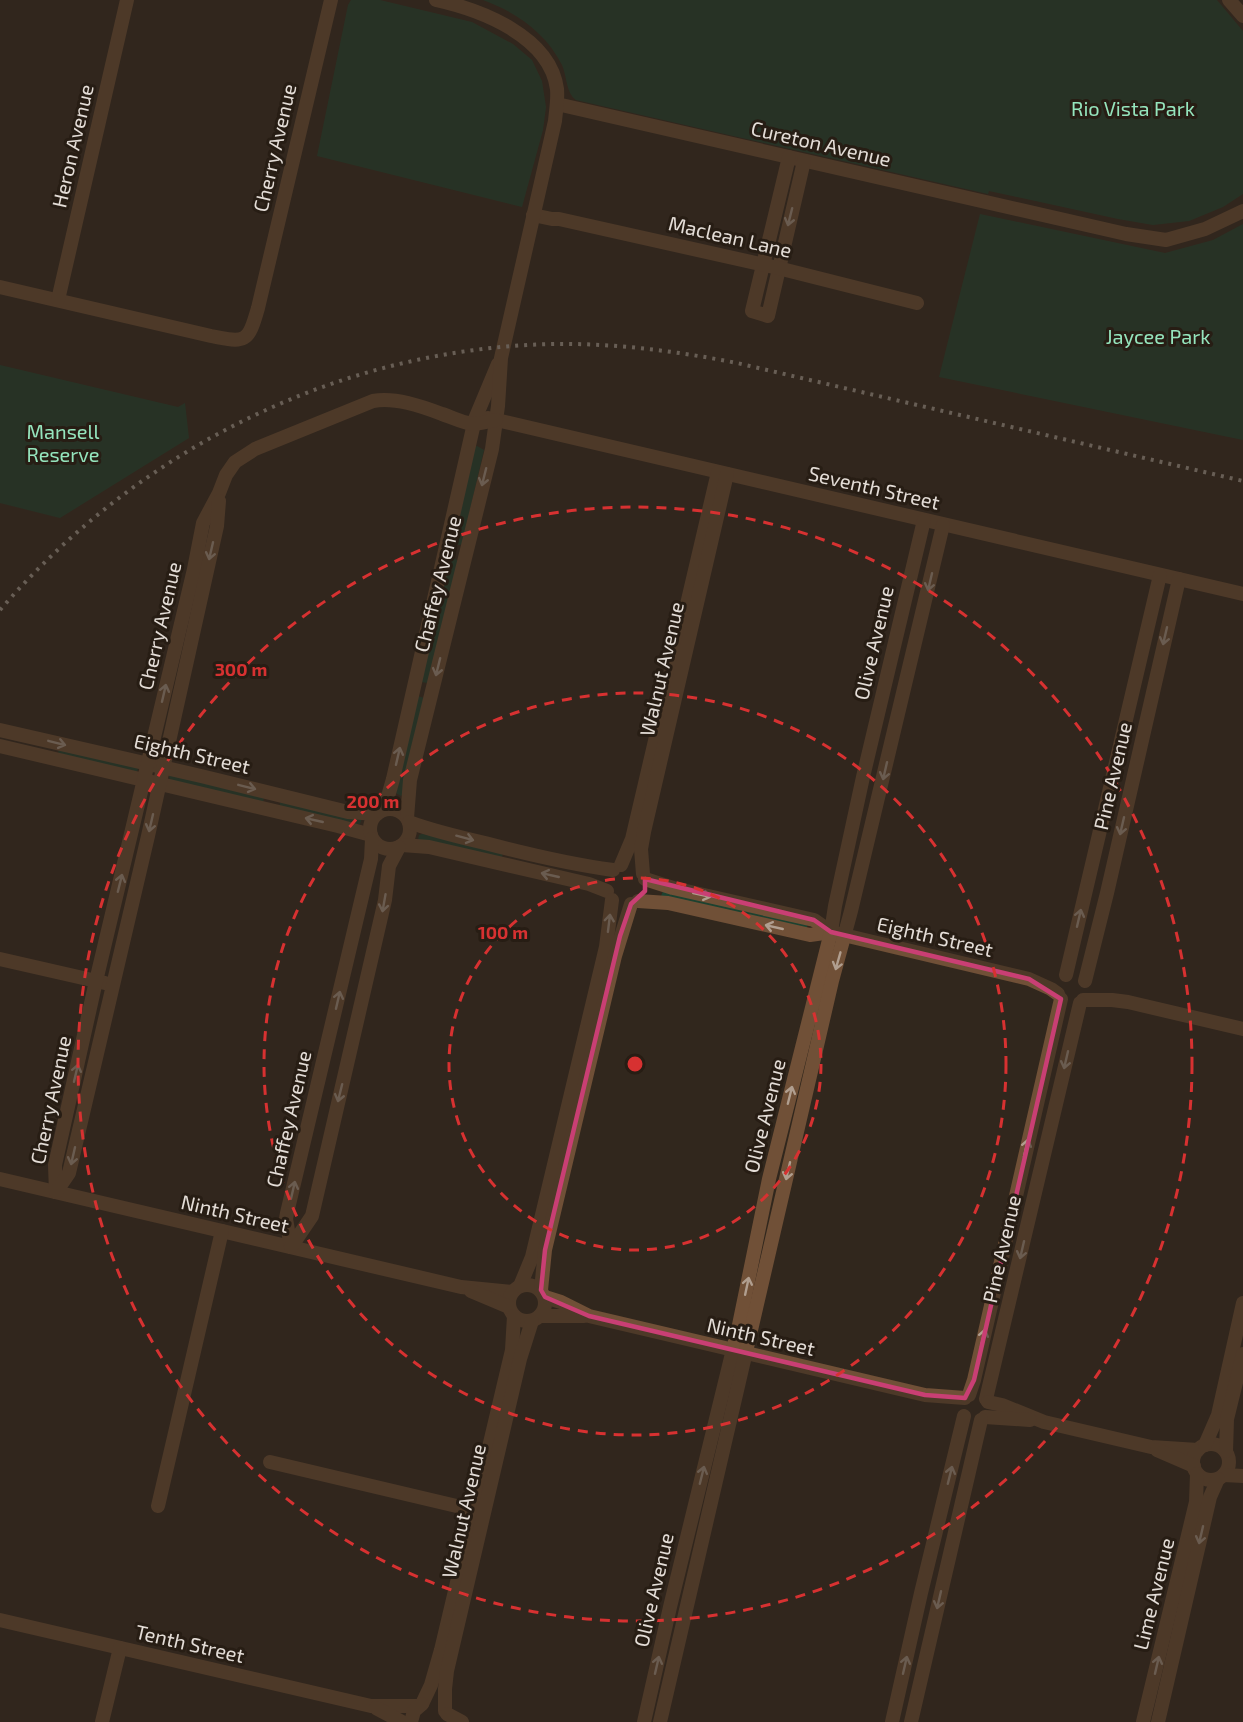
<svg xmlns="http://www.w3.org/2000/svg" width="1243" height="1722" font-family="'Exo 2',sans-serif">
  <style>
    .green { fill: #1c4230 }
    .lines { fill: none; stroke-linecap: round; stroke-linejoin: round }
    .minor { stroke: #705037; stroke-width: 14 }
    .rail { stroke: #aaa29a; stroke-width: 4; stroke-dasharray: 3 6; stroke-linecap: butt }
    .oneway { stroke: #b09e8f }
    .marked { fill: none; stroke: #c93f74; stroke-width: 4.5; stroke-linejoin: round }
    .ring { fill: none; stroke: #d73131; stroke-width: 3; stroke-dasharray: 10 8 }
    .labels { text-anchor: middle; stroke-width: 6; stroke-linejoin: round; paint-order: stroke }
    .park-label { font-size: 20px; fill: #95e5bd; stroke: #271d14 }
    .street-label { font-size: 20px; fill: #e4ddd7; stroke: #271d14 }
    .centre { fill: #d73131; stroke: #271d14; stroke-width: 3 }
    .ring-label { font-size: 18px; text-anchor: middle; font-weight: bold; fill: #d73131; stroke: #271d14; stroke-width: 6; stroke-linejoin: round; paint-order: stroke }
  </style>
  <rect width="100%" height="100%" fill="#31271d"/>
  <!-- green -->
  <g class="green">
    <path d="M351 0H380L472 22 513 44 532 60 542 81 546 107 543 130 522 207 317 156 348 5Z"/>
    <path d="M483 0H1217L1243 31V194L1223 207 1189 221 1153 225 1118 219 989 191 988 194 576 100C566 93 567 76 562 65 546 33 516 12 483 0Z"/>
    <path d="M980 214 1165 253 1213 240 1243 224V440L939 377Z"/>
    <path d="M0 365 178 407 185 403 189 438 60 518 0 503Z"/>
    <path d="M477 446 484 450 462 544 460 545 453 544 474 447Z"/>
    <path d="M450 558 456 559 458 562 428 683 421 682Z"/>
    <path d="M418 696 424 698 403 794 401 796 396 793Z"/>
    <path d="M59 748 138 768 137 772 58 755Z"/>
    <path d="M171 775 264 797 263 803 170 780 169 776Z"/>
    <path d="M281 800 362 818 360 824H354L279 807Z"/>
    <path d="M422 834 439 836 503 852 502 858 418 840 419 835Z"/>
    <path d="M663 891 808 924 806 930 661 896Z"/>
  </g>
  <g class="lines">
    <!-- minor -->
    <g class="minor">
      <path d="M1229 0 1243 16"/>
      <path d="M557 104 1126 234 1166 240 1205 229 1243 211"/>
      <path d="M789 157 752 311 768 316 804 161"/>
      <path d="M533 215 552 219H559L778 268 917 303"/>
      <path d="M0 287 211 336C246 343 248 343 258 308L331 0"/>
      <path d="M58 300 127 0"/>
      <path d="M488 418 1243 594"/>
      <path d="M0 730 201 776 348 812 377 814"/>
      <path d="M0 746 338 826 371 835"/>
      <circle cx="390" cy="829" r="20"/>
      <path d="M381 811 389 793 393 779 475 419 498 364"/>
      <path d="M407 818 410 780 492 449 498 406 501 358 555 121C556 110 558 100 557 89 550 36 481 10 436 0"/>
      <path d="M409 822C433 831 459 837 485 843 527 854 569 864 613 870"/>
      <path d="M402 845 429 847 589 884 607 891"/>
      <path d="M621 865 632 839 718 472"/>
      <path d="M643 874 641 849 644 832 727 474"/>
      <path d="M645 879 673 888 814 920 831 932 1029 979 1051 989 1058 994"/>
      <path d="M638 901 668 903 810 935 831 932"/>
      <path d="M0 959 105 983"/>
      <path d="M1066 975 1160 575"/>
      <path d="M1085 981 1107 893 1179 579"/>
      <path d="M1083 1000H1112L1128 1002 1243 1029"/>
      <path d="M0 1179 461 1287 512 1292"/>
      <path d="M56 1192 55 1165 96 981 194 569 203 523 219 493 226 475 235 462 255 449 373 401C395 397 421 406 442 414 451 417 463 423 473 424 480 424 489 421 496 420"/>
      <path d="M56 1192 69 1173 148 836 217 526 219 501"/>
      <path d="M291 1247 286 1219 287 1213 371 859 372 839"/>
      <path d="M291 1247 312 1216 385 900 389 866 399 847"/>
      <circle cx="527" cy="1303" r="18"/>
      <path d="M520 1286 532 1257 606 947 612 900"/>
      <path d="M541 1290 545 1250 615 956 631 904"/>
      <path d="M471 1291 509 1307"/>
      <path d="M545 1297 561 1302 589 1316 925 1395 965 1398"/>
      <path d="M540 1316H584"/>
      <path d="M969 1395 974 1380 1061 999"/>
      <path d="M986 1399 1080 1003"/>
      <path d="M988 1402 1002 1405 1044 1422 1151 1447 1198 1450"/>
      <path d="M985 1417 1030 1420"/>
      <circle cx="1211" cy="1462" r="18"/>
      <path d="M1205 1445 1218 1415 1243 1303"/>
      <path d="M1157 1450 1194 1466"/>
      <path d="M1226 1451 1227 1419 1243 1354"/>
      <path d="M270 1462 482 1512"/>
      <path d="M1224 1475 1243 1476"/>
      <path d="M158 1506 222 1231"/>
      <path d="M0 1620 371 1706H418"/>
      <path d="M422 1704 431 1685 441 1650 512 1350 514 1316"/>
      <path d="M376 1708 402 1722"/>
      <path d="M445 1711V1689L447 1671 520 1359 532 1321"/>
      <path d="M447 1714 462 1722"/>
      <path d="M102 1722 120 1648"/>
      <path d="M411 1722 414 1711 422 1704"/>
      <path d="M644 1722 670 1607 739 1325 769 1179 831 932 835 906 863 777 924 520"/>
      <path d="M660 1722 832 981 851 911 943 525"/>
      <path d="M892 1722 921 1593 964 1416"/>
      <path d="M911 1722 981 1420"/>
      <path d="M1143 1722 1196 1502 1197 1474"/>
      <path d="M1158 1722 1210 1497 1218 1479"/>
    </g>
    <!-- rail -->
    <path class="rail" d="M0 610C139 449 338 349 552 344 614 343 676 351 737 363L1243 481"/>
  </g>
  <!-- one-way arrows -->
  <defs><path id="oneway-shaft" d="M-6 0H5M1.5-3L5.5 0L1.5 3" fill="none" stroke-width="1.6" stroke-linecap="round" stroke-linejoin="round" transform="scale(1.5)"/></defs>
  <g class="oneway">
    <use href="#oneway-shaft" transform="translate(790 217) rotate(104)"/>
    <use href="#oneway-shaft" transform="translate(484 477) rotate(104)"/>
    <use href="#oneway-shaft" transform="translate(211 551) rotate(103)"/>
    <use href="#oneway-shaft" transform="translate(930 582) rotate(103)"/>
    <use href="#oneway-shaft" transform="translate(1165 636) rotate(103)"/>
    <use href="#oneway-shaft" transform="translate(438 667) rotate(104)"/>
    <use href="#oneway-shaft" transform="translate(164 693) rotate(-77)"/>
    <use href="#oneway-shaft" transform="translate(57 743) rotate(14)"/>
    <use href="#oneway-shaft" transform="translate(398 756) rotate(-77)"/>
    <use href="#oneway-shaft" transform="translate(885 771) rotate(103)"/>
    <use href="#oneway-shaft" transform="translate(247 787) rotate(14)"/>
    <use href="#oneway-shaft" transform="translate(314 820) rotate(-167)"/>
    <use href="#oneway-shaft" transform="translate(151 823) rotate(103)"/>
    <use href="#oneway-shaft" transform="translate(1122 826) rotate(103)"/>
    <use href="#oneway-shaft" transform="translate(465 838) rotate(15)"/>
    <use href="#oneway-shaft" transform="translate(550 875) rotate(-167)"/>
    <use href="#oneway-shaft" transform="translate(120 883) rotate(-76)"/>
    <use href="#oneway-shaft" transform="translate(702 895) rotate(13)"/>
    <use href="#oneway-shaft" transform="translate(384 903) rotate(100)"/>
    <use href="#oneway-shaft" transform="translate(1079 918) rotate(-77)"/>
    <use href="#oneway-shaft" transform="translate(609 923) rotate(-83)"/>
    <use href="#oneway-shaft" transform="translate(774 927) rotate(-167)"/>
    <use href="#oneway-shaft" transform="translate(838 961) rotate(106)"/>
    <use href="#oneway-shaft" transform="translate(338 1000) rotate(-77)"/>
    <use href="#oneway-shaft" transform="translate(1066 1060) rotate(103)"/>
    <use href="#oneway-shaft" transform="translate(76 1073) rotate(-77)"/>
    <use href="#oneway-shaft" transform="translate(340 1093) rotate(104)"/>
    <use href="#oneway-shaft" transform="translate(790 1095) rotate(-76)"/>
    <use href="#oneway-shaft" transform="translate(1026 1148) rotate(-77)"/>
    <use href="#oneway-shaft" transform="translate(73 1156) rotate(103)"/>
    <use href="#oneway-shaft" transform="translate(788 1171) rotate(103)"/>
    <use href="#oneway-shaft" transform="translate(293 1190) rotate(-77)"/>
    <use href="#oneway-shaft" transform="translate(1022 1250) rotate(103)"/>
    <use href="#oneway-shaft" transform="translate(747 1286) rotate(-78)"/>
    <use href="#oneway-shaft" transform="translate(983 1338) rotate(-77)"/>
    <use href="#oneway-shaft" transform="translate(702 1475) rotate(-76)"/>
    <use href="#oneway-shaft" transform="translate(950 1475) rotate(-76)"/>
    <use href="#oneway-shaft" transform="translate(1201 1535) rotate(103)"/>
    <use href="#oneway-shaft" transform="translate(939 1600) rotate(103)"/>
    <use href="#oneway-shaft" transform="translate(657 1665) rotate(-77)"/>
    <use href="#oneway-shaft" transform="translate(905 1665) rotate(-77)"/>
    <use href="#oneway-shaft" transform="translate(1157 1665) rotate(-77)"/>
  </g>
  <!-- marked area -->
  <path d="M0 0H1243V1722H0ZM645 879 814 920 831 932 1029 979 1061 999 974 1380 965 1398 925 1395 589 1316 545 1297 541 1290 545 1250 620 936 631 904 645 891Z" fill="#31271d" fill-opacity=".55" fill-rule="evenodd"/>
  <path class="marked" d="M645 879 814 920 831 932 1029 979 1061 999 974 1380 965 1398 925 1395 589 1316 545 1297 541 1290 545 1250 620 936 631 904 645 891Z"/>
  <!-- distance rings -->
  <g class="ring">
    <circle cx="635" cy="1064" r="186"/>
    <circle cx="635" cy="1064" r="371"/>
    <circle cx="635" cy="1064" r="557"/>
  </g>
  <g class="labels">
    <!-- park labels -->
    <g class="park-label">
      <text x="1133" y="116">Rio Vista Park</text>
      <text x="1158" y="344">Jaycee Park</text>
      <text x="63" y="439">Mansell<tspan x="63" dy="23">Reserve</tspan></text>
    </g>
    <!-- street labels -->
    <g class="street-label">
      <text transform="translate(821 144) rotate(13)" y="7">Cureton Avenue</text>
      <text transform="translate(73 146) rotate(-77)" y="7">Heron Avenue</text>
      <text transform="translate(275 148) rotate(-77)" y="7">Cherry Avenue</text>
      <text transform="translate(730 237) rotate(13)" y="7">Maclean Lane</text>
      <text transform="translate(874 488) rotate(13)" y="7">Seventh Street</text>
      <text transform="translate(438 584) rotate(-76)" y="7">Chaffey Avenue</text>
      <text transform="translate(160 626) rotate(-77)" y="7">Cherry Avenue</text>
      <text transform="translate(874 643) rotate(-77)" y="7">Olive Avenue</text>
      <text transform="translate(662 669) rotate(-77)" y="7">Walnut Avenue</text>
      <text transform="translate(192 754) rotate(13)" y="7">Eighth Street</text>
      <text transform="translate(1113 776) rotate(-77)" y="7">Pine Avenue</text>
      <text transform="translate(935 937) rotate(13)" y="7">Eighth Street</text>
      <text transform="translate(51 1100) rotate(-78)" y="7">Cherry Avenue</text>
      <text transform="translate(765 1116) rotate(-76)" y="7">Olive Avenue</text>
      <text transform="translate(289 1119) rotate(-77)" y="7">Chaffey Avenue</text>
      <text transform="translate(235 1214) rotate(13)" y="7">Ninth Street</text>
      <text transform="translate(1002 1249) rotate(-77)" y="7">Pine Avenue</text>
      <text transform="translate(761 1337) rotate(13)" y="7">Ninth Street</text>
      <text transform="translate(464 1511) rotate(-77)" y="7">Walnut Avenue</text>
      <text transform="translate(654 1590) rotate(-77)" y="7">Olive Avenue</text>
      <text transform="translate(1154 1594) rotate(-76)" y="7">Lime Avenue</text>
      <text transform="translate(190 1644) rotate(13)" y="7">Tenth Street</text>
    </g>
  </g>
  <circle cx="635" cy="1064" r="9" class="centre"/>
  <g class="ring-label">
    <text x="241" y="676">300 m</text>
    <text x="373" y="808">200 m</text>
    <text x="503" y="939">100 m</text>
  </g>
</svg>
